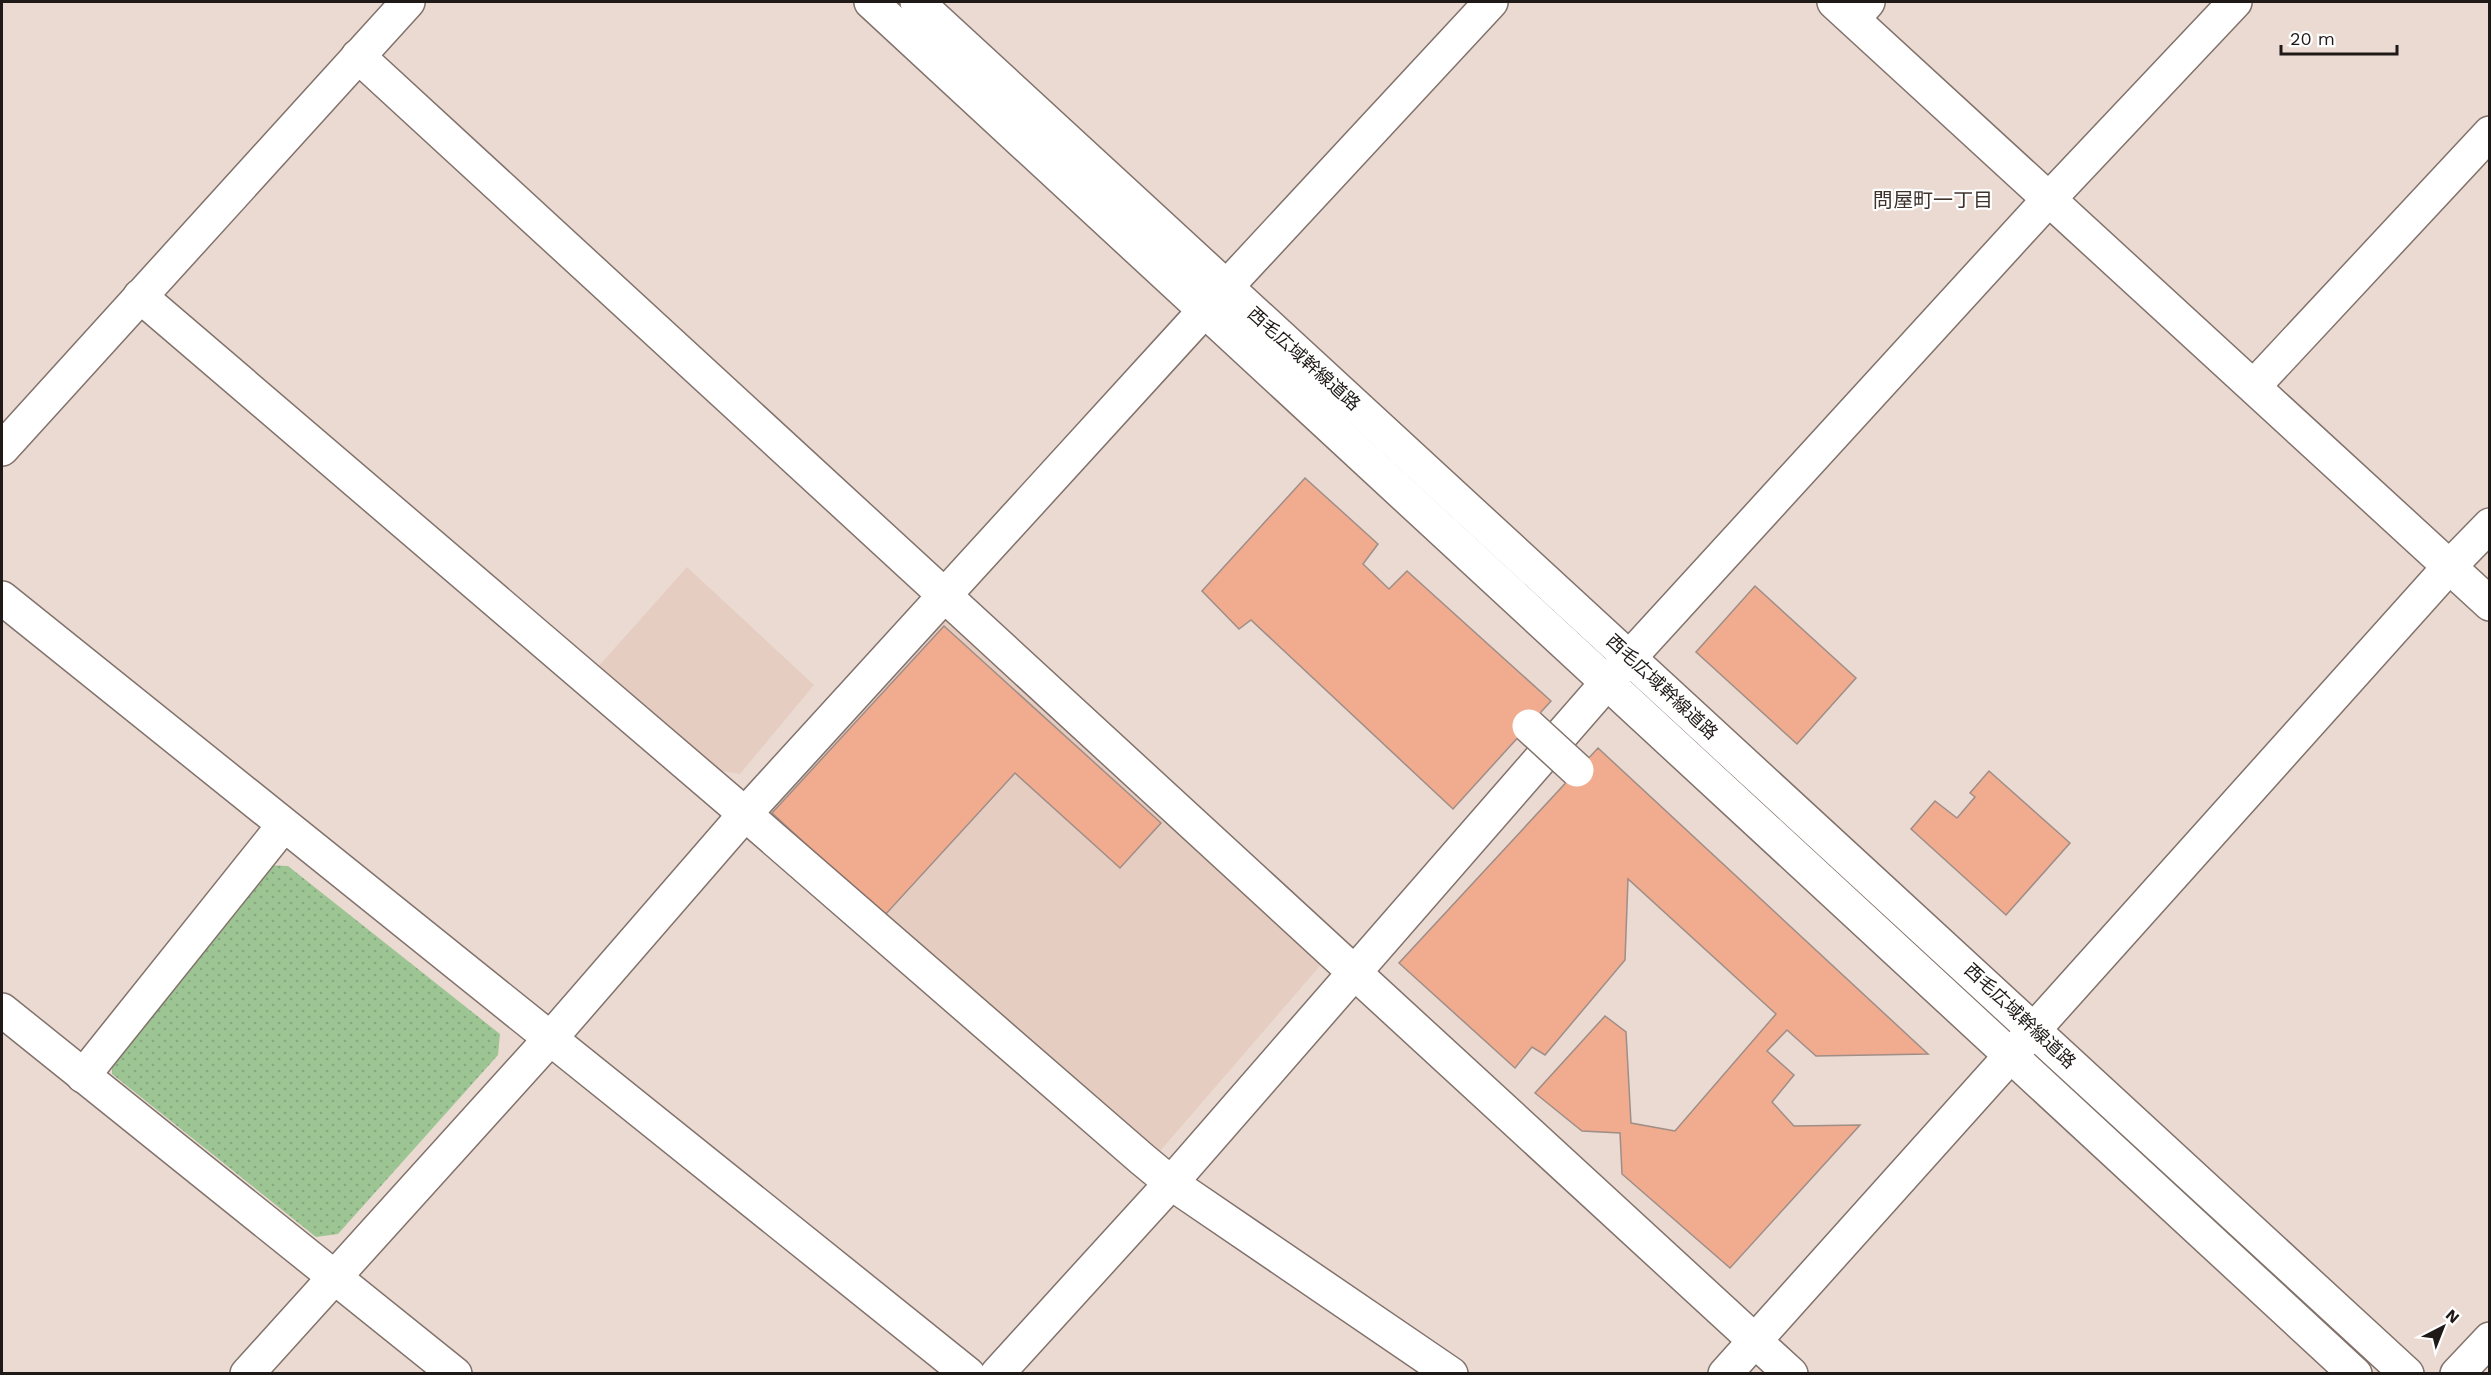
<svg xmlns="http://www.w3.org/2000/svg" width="2491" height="1375" font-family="'Work Sans','Noto Sans JP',sans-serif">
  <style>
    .built { fill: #e6cdc2 }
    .park { fill: url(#park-dots) }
    .building { fill: #f1ab8e; stroke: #9e8e87; stroke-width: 1.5 }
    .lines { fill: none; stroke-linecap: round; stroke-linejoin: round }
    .street-casing { stroke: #81726b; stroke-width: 36 }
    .secondary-casing { stroke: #81726b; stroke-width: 36 }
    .street { stroke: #fff; stroke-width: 33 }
    .secondary { stroke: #fff; stroke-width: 33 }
    .street-bridge-casing { stroke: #81726b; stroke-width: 36; stroke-linecap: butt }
    .street-bridge { stroke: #fff; stroke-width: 33 }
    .labels { text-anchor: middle; stroke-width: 4.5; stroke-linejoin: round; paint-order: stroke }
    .street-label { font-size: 18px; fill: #1f1917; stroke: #fff }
    .neighbourhood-label { font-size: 20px; fill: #3f322c; stroke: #fff }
  </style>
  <defs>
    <pattern id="park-dots" width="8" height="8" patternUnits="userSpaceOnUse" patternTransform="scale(1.5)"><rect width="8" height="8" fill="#9dc594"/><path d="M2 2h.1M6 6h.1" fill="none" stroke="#87a97f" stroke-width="1.8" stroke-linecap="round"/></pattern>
  </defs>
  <rect width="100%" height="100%" fill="#ebdad2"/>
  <!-- built -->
  <g class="built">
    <path d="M687 567 814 685 740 774 714 770 597 668Z"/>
    <path d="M941 607 1326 959 1154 1158 754 814Z"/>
  </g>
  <!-- park -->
  <path class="park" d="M266 865 288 866 500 1034 498 1055 338 1234 316 1237 112 1074V1055Z"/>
  <!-- building -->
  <g class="building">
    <path d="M1305 478 1378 544 1363 564 1389 589 1407 571 1551 701 1453 809 1251 620 1239 629 1202 591Z"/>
    <path d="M1755 586 1856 678 1797 744 1696 652Z"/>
    <path d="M944 626 1161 823 1120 868 1015 773 884 916 772 813Z"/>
    <path d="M1598 748 1928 1054 1816 1056 1787 1030 1767 1051 1794 1075 1772 1102 1794 1126 1860 1125 1730 1268 1622 1174 1620 1133 1582 1131 1535 1093 1605 1016 1626 1032 1631 1123 1675 1131 1776 1014 1628 879 1625 960 1545 1055 1532 1047 1515 1068 1399 963Z"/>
    <path d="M1989 771 2070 843 2006 915 1911 829 1935 801 1957 818 1975 797 1970 793Z"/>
  </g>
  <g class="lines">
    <defs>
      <g id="street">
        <path d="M1853 19 1868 2"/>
        <path d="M358 56 1791 1374"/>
        <path d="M140 296 745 814 1142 1159 1171 1183 1451 1374"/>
        <path d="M2254 386 2490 133"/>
        <path d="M2 449 408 2"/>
        <path d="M2 1010 455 1374"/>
        <path d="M83 1076 283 826"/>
        <path d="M997 1374 1171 1183 1625 662"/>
        <path d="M2457 1374 2490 1339"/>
      </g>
      <g id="secondary">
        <path d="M871 2 2355 1374"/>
        <path d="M917 2 2407 1374"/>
        <path d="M1834 2 2490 604"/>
        <path d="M2 598 968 1374"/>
        <path d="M1630 657 2049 199 2235 2"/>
        <path d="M247 1374 549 1040 745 814 1205 310 1491 2"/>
        <path d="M1725 1374 2449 567 2490 525"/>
      </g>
    </defs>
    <!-- street casing -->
    <use href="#street" class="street-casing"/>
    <!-- secondary casing -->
    <use href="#secondary" class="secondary-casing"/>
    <!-- street -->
    <use href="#street" class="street"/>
    <!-- secondary -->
    <use href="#secondary" class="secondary"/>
    <defs>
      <path id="street-bridge" d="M1529 726 1577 770"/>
    </defs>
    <!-- street-bridge casing -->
    <use href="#street-bridge" class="street-bridge-casing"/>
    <!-- street-bridge -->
    <use href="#street-bridge" class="street-bridge"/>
  </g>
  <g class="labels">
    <!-- street labels -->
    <g class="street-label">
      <text transform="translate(1304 359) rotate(42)" y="6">西毛広域幹線道路</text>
      <text transform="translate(1662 687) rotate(43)" y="6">西毛広域幹線道路</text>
      <text transform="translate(2020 1016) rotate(43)" y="6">西毛広域幹線道路</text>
    </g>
    <!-- neighbourhood labels -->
    <g class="neighbourhood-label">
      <text x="1933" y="207">問屋町一丁目</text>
    </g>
  </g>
  <!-- border -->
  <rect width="2491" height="1375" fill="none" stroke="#1f1917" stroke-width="6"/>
  <!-- north arrow -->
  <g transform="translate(2443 1327) rotate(42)" stroke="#ffffff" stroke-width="4.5" paint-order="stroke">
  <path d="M0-4.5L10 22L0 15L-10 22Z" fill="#1f1917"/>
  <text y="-9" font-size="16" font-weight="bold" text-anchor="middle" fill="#1f1917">N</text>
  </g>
  <!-- scale -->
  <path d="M2281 45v9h116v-9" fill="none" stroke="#1f1917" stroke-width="3"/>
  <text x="2290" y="45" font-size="18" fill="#1f1917" stroke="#ffffff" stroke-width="4.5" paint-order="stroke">20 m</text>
</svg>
